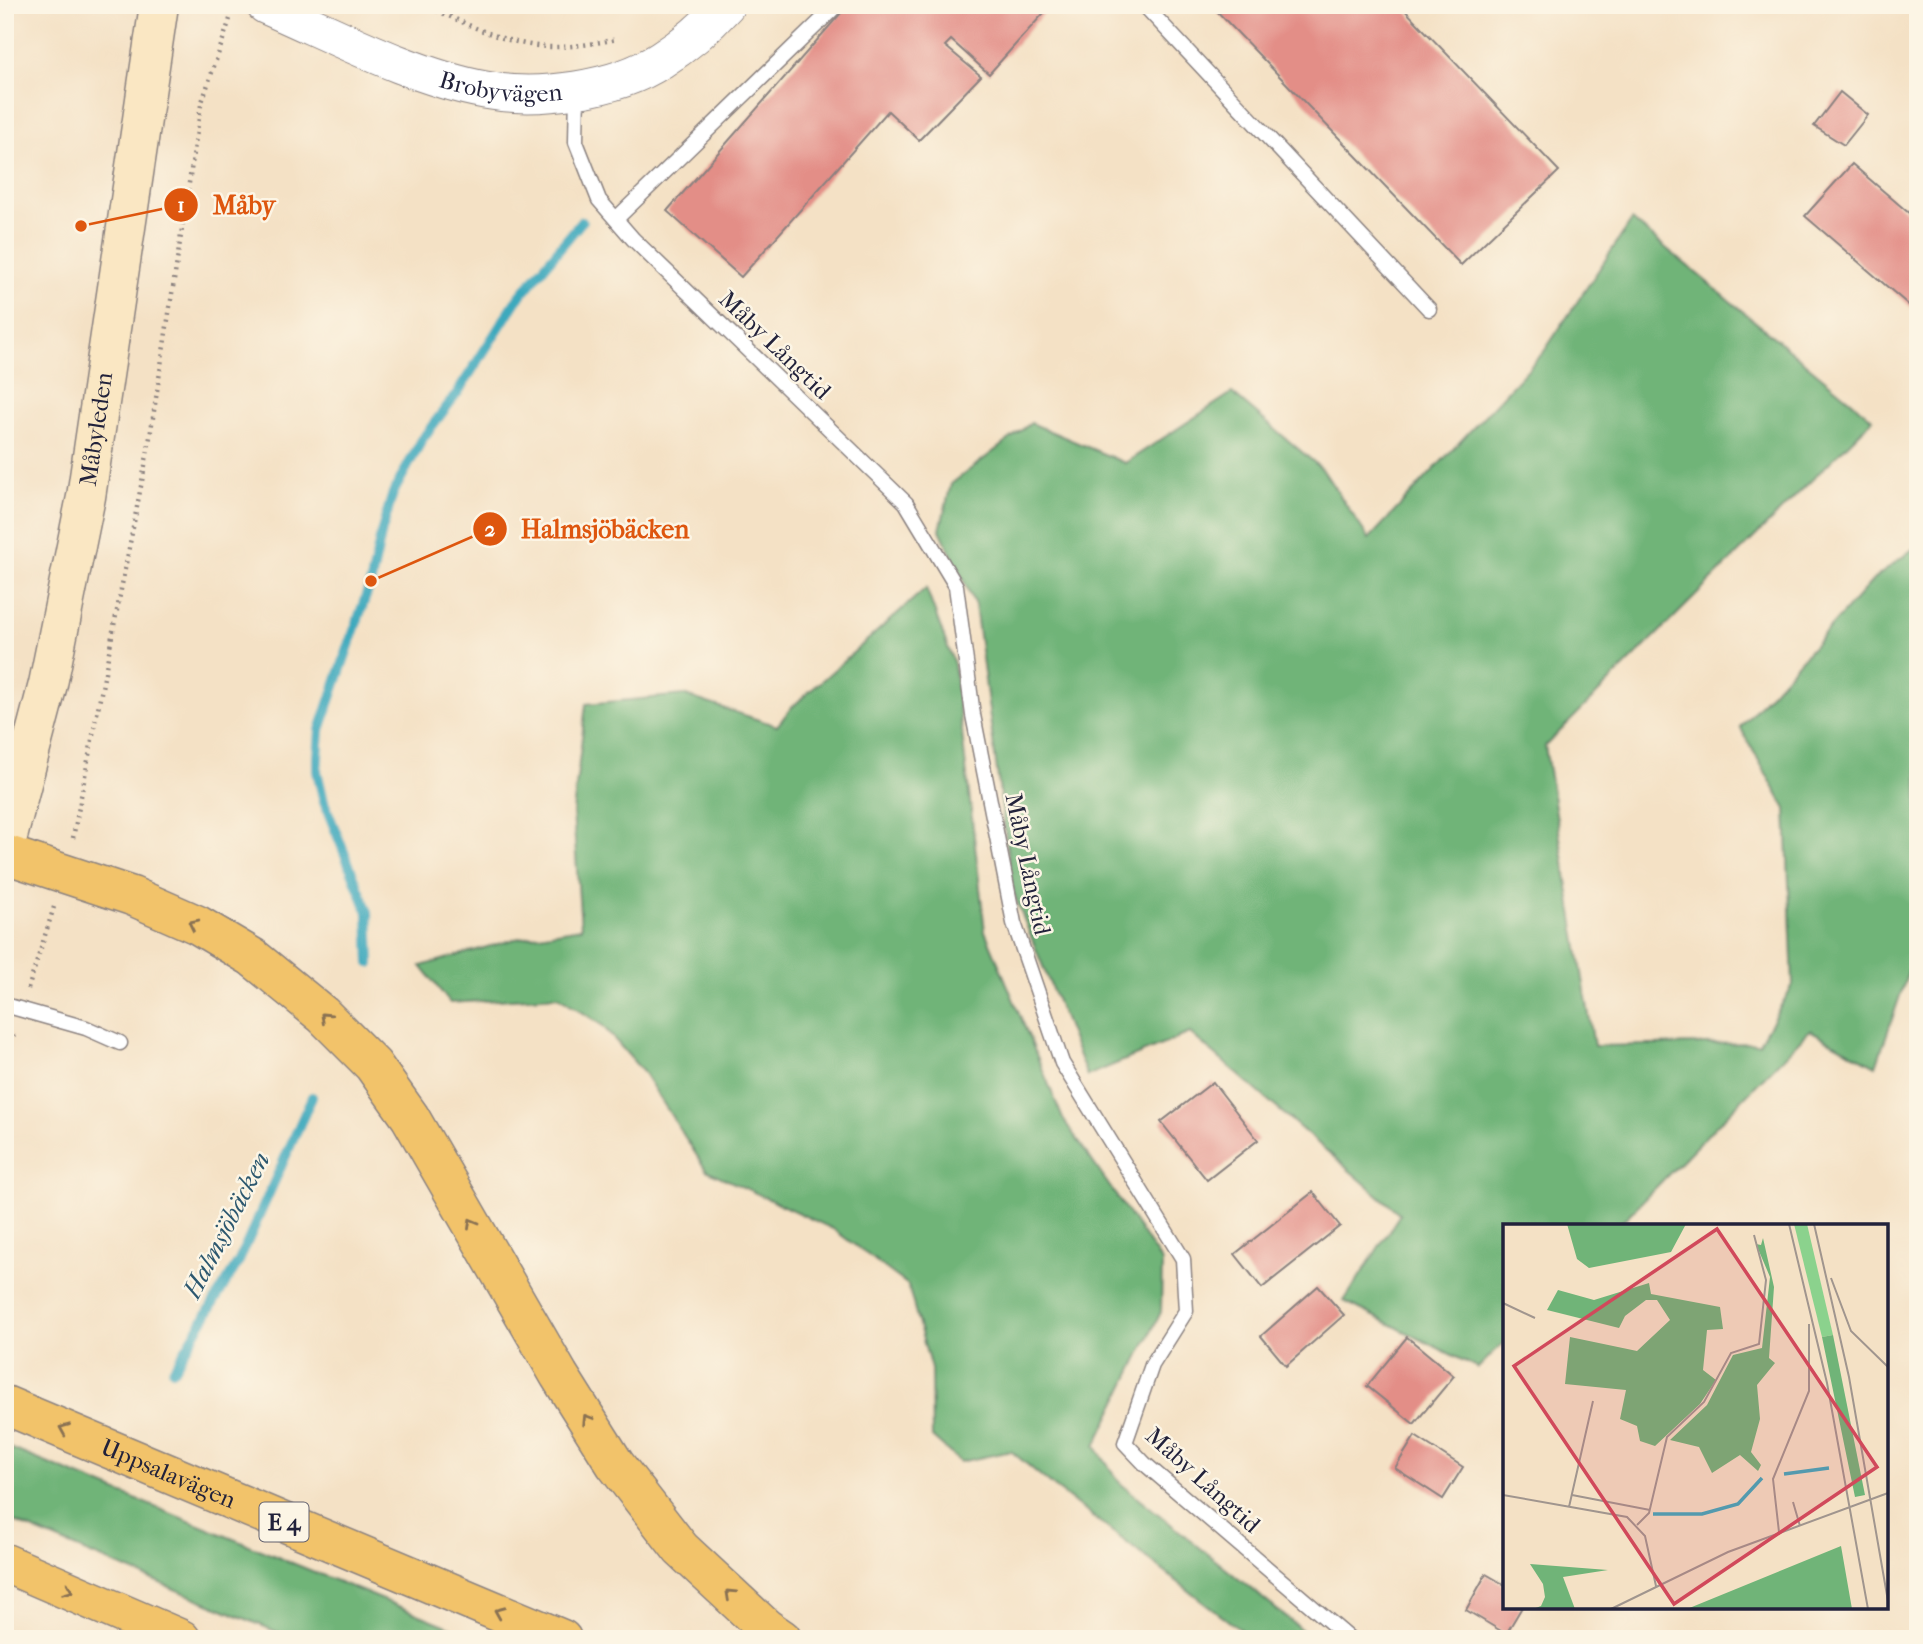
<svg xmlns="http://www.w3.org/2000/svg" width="1923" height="1644" font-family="'IM FELL French Canon',serif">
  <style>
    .forest { fill: #70b478; stroke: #496b5a; stroke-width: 2 }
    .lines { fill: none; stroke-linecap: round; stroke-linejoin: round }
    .stream { stroke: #3ea9bd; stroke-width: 10 }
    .building { fill: #e38e87 }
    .service-casing { stroke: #8b8280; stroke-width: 17 }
    .tertiary-casing { stroke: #8b8280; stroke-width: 39 }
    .secondary-casing { stroke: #8b8280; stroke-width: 41 }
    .motorway-casing { stroke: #8b8280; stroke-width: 41 }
    .path { stroke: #8b8280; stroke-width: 4.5; stroke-dasharray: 2 5; stroke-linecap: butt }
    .service { stroke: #fff; stroke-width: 14 }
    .tertiary { stroke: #fff; stroke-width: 37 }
    .secondary { stroke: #fae7c3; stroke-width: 38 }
    .motorway { stroke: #f2c36a; stroke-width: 38 }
    .oneway { stroke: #8a7252 }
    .labels { text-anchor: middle; stroke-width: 5; stroke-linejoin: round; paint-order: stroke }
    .shield { fill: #fcf5e5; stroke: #63616e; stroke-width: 2 }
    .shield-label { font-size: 23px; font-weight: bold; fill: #22223b }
    .street-label { font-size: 24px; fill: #22223b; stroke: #fcf5e5 }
    .water-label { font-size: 26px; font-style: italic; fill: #2d586f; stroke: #fcf5e5 }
    .inset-river { fill: none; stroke: #3ea9bd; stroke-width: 3.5 }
    .inset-road { fill: none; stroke: #a0958e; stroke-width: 2 }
    .view { fill: #d1495b; fill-opacity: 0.15; stroke: #d1495b; stroke-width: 3.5 }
    .inset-edge { fill: none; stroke: #22223b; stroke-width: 3.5 }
    .leader { fill: none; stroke: #de560e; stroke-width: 2.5 }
    .callout-dot { fill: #de560e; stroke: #fcf5e5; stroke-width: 2.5 }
    .mark-label { font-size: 21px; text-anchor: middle; font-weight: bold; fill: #fff }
    .callout-label { font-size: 26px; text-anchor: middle; font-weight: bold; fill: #de560e; stroke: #fcf5e5; stroke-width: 5; stroke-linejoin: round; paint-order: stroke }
  </style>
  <rect width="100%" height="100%" fill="#fcf5e5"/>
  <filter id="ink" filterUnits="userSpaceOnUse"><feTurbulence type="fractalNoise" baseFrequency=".0143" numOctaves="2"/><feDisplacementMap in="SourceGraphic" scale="14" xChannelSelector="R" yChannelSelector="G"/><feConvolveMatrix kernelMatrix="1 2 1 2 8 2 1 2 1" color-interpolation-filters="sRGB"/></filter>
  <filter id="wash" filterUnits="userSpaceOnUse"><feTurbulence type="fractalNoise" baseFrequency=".00686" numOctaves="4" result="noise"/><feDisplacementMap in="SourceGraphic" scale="28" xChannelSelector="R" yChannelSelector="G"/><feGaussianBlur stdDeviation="1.57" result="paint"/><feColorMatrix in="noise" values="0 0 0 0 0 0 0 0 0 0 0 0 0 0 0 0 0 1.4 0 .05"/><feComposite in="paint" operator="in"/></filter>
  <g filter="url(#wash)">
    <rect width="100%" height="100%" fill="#f4e1c5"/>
    <!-- forest -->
    <g class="forest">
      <path d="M1632 220 1873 419 1545 746 1594 1046 1759 1043 1793 985 1786 809 1740 727 1874 579 1918 545V943L1876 1066 1810 1030 1618 1226H1505V1341L1478 1368 1344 1301 1400 1214 1190 1033 1087 1076 1013 892 975 605 940 530 951 484 1031 423 1125 463 1232 393 1322 469 1369 539 1543 353Z"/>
      <path d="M926 588 954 664 985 931 1063 1119 1162 1262 1161 1312 1095 1446 1120 1483 1313 1639H1252L1053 1486 1011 1451 960 1462 932 1437 931 1369 908 1285 833 1229 706 1170 644 1073 603 1026 558 996 450 1003 421 966 515 939 581 928 573 812 586 704 684 695 777 726 791 708Z"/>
      <path d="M5 1446 479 1639H294L5 1518Z"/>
    </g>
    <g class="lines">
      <!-- stream -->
      <g class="stream">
        <path d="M370 963 368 912 324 802 317 771 320 730 371 581 382 530 393 493 423 438 458 392 516 301 582 221"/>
        <path d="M173 1370 239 1261 312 1097"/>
      </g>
    </g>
    <g id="blocks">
      <!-- building -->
      <g class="building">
        <path d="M848 5H1051L989 74 951 40 945 46 981 76 919 140 888 111 741 277 667 211Z"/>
        <path d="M1211 5H1400L1559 171 1461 265Z"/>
        <path d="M1840 92 1868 115 1844 145 1814 126Z"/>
        <path d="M1852 164 1918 221V313L1805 216Z"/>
        <path d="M1213 1082 1258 1140 1207 1180 1161 1122Z"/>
        <path d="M1313 1192 1340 1226 1262 1288 1235 1254Z"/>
        <path d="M1318 1286 1344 1315 1286 1366 1261 1336Z"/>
        <path d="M1407 1337 1454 1376 1414 1424 1367 1386Z"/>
        <path d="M1415 1436 1463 1467 1443 1499 1395 1468Z"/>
        <path d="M1486 1574 1505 1585V1607H1522L1506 1634 1466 1610Z"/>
      </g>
    </g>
  </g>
  <g filter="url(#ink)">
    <use href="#blocks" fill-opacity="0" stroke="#8b8280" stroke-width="2"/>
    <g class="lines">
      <defs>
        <g id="service">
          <path d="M1144 5 1429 309"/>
          <path d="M577 90 576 142 599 200 633 239 906 503 956 586 973 715 1014 923 1062 1063 1183 1259 1186 1311 1152 1365 1125 1443 1145 1464 1350 1639"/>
          <path d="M616 219 837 5"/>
          <path d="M5 1005 86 1028 120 1043"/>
        </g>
        <g id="tertiary">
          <path id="s1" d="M265 5C332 34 413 77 485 90 537 100 616 90 661 60 685 45 707 26 726 5"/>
        </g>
        <g id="secondary">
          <path id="s2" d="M5 848 48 684 86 497 159 5"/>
        </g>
        <g id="motorway">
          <path d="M5 854 132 896 198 925 252 957 323 1015 373 1065 410 1117 559 1375 615 1464 681 1549 766 1628 782 1639"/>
          <path id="s3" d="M5 1405 562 1639"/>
          <path d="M5 1563 181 1639"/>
        </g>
      </defs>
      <!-- service casing -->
      <use href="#service" class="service-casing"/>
      <!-- tertiary casing -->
      <use href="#tertiary" class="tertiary-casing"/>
      <!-- secondary casing -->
      <use href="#secondary" class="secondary-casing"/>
      <!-- motorway casing -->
      <use href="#motorway" class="motorway-casing"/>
      <!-- path -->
      <g class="path">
        <path d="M424 5C464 22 508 47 553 47 575 47 596 43 618 39"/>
        <path d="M73 838 148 450 201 105 231 16"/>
        <path d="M28 989 54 907"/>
        <path d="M5 1063 15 1031"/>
      </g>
      <!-- service -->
      <use href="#service" class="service"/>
      <!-- tertiary -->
      <use href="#tertiary" class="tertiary"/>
      <!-- secondary -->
      <use href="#secondary" class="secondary"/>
      <!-- motorway -->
      <use href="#motorway" class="motorway"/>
    </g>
    <!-- one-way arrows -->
    <defs><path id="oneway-chevron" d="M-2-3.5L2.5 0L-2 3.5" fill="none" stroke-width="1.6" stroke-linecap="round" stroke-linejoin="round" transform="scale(1.75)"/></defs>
    <g class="oneway">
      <use href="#oneway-chevron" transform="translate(193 924) rotate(-154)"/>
      <use href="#oneway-chevron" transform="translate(325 1017) rotate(-137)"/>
      <use href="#oneway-chevron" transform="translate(472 1223) rotate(-120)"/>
      <use href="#oneway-chevron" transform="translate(587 1419) rotate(-122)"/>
      <use href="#oneway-chevron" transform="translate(64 1429) rotate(-157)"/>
      <use href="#oneway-chevron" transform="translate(68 1590) rotate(23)"/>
      <use href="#oneway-chevron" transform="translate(730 1594) rotate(-137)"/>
      <use href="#oneway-chevron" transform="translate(499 1612) rotate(-157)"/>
    </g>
  </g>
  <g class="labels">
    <!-- shield labels -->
    <rect class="shield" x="259.5" y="1502.5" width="49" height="39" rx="5"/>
    <g class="shield-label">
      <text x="284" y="1530">E 4</text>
    </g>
    <!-- street labels -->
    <g class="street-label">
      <text dy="8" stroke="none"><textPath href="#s1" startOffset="252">Brobyvägen</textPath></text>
      <text transform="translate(775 345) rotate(44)" y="8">Måby Långtid</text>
      <text dy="8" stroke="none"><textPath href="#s2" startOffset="429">Måbyleden</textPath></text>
      <text transform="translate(1028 864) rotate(78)" y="8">Måby Långtid</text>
      <text dy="8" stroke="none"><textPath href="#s3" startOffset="177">Uppsalavägen</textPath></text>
      <text transform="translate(1203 1480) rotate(42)" y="8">Måby Långtid</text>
    </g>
    <!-- water labels -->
    <g class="water-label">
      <text transform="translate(226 1225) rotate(-63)" y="9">Halmsjöbäcken</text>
    </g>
  </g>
  <!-- overview -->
  <g transform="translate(1503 1224)">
    <rect width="385" height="385" fill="#f4e1c5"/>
    <path d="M291 0H304L330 111 319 113Z" fill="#8bd28d"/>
    <path d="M64 0H183L168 28 86 44 74 35ZM260 14 271 63 266 134 272 139 254 161 257 195 248 228 258 241 255 247 237 231 209 249 196 223 167 216 204 181 230 131 259 124 267 53 253 20 258 21ZM146 59 148 70 217 83 220 105 204 106 200 146 213 156 197 180 152 222 137 217 134 202 117 195 123 166 62 160 67 113 134 127 167 96 154 76H143L122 92 116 104 44 86 55 66 91 76ZM330 111 362 271 352 273 319 113ZM338 322 349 385H184ZM27 340 105 346 60 353 72 385H30L38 382 42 373 40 360Z" fill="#70b478"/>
    <path class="inset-river" d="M281 250 326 244M150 290H199L235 280 259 254"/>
    <path class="inset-road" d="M286 0 324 159 365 385M311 0 346 153 385 377M328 54 348 107 385 143M0 79 32 94M0 271 124 293 142 312 153 362M69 271 147 286M290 278 297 302M66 283 90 177M134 301 146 289 164 213 201 178 228 129 256 120 263 56 251 11M276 308 270 255 306 167V100M108 385 225 328 385 269"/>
    <path class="view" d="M214 5 374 243 171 380 11 142Z"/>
    <rect width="385" height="385" class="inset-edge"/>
  </g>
  <!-- callouts -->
  <path class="leader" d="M81 226L181 205M371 581L490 529"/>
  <g class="callout-dot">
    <circle cx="81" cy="226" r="7"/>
    <circle cx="371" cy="581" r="7"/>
    <circle cx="181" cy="205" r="18"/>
    <circle cx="490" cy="529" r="18"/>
  </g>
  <g class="mark-label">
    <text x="181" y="212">1</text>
    <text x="490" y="536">2</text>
  </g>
  <g class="callout-label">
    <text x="244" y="214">Måby</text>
    <text x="605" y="538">Halmsjöbäcken</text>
  </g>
  <!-- margin -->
  <rect width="1923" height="1644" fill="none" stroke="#fcf5e5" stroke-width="28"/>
</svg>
